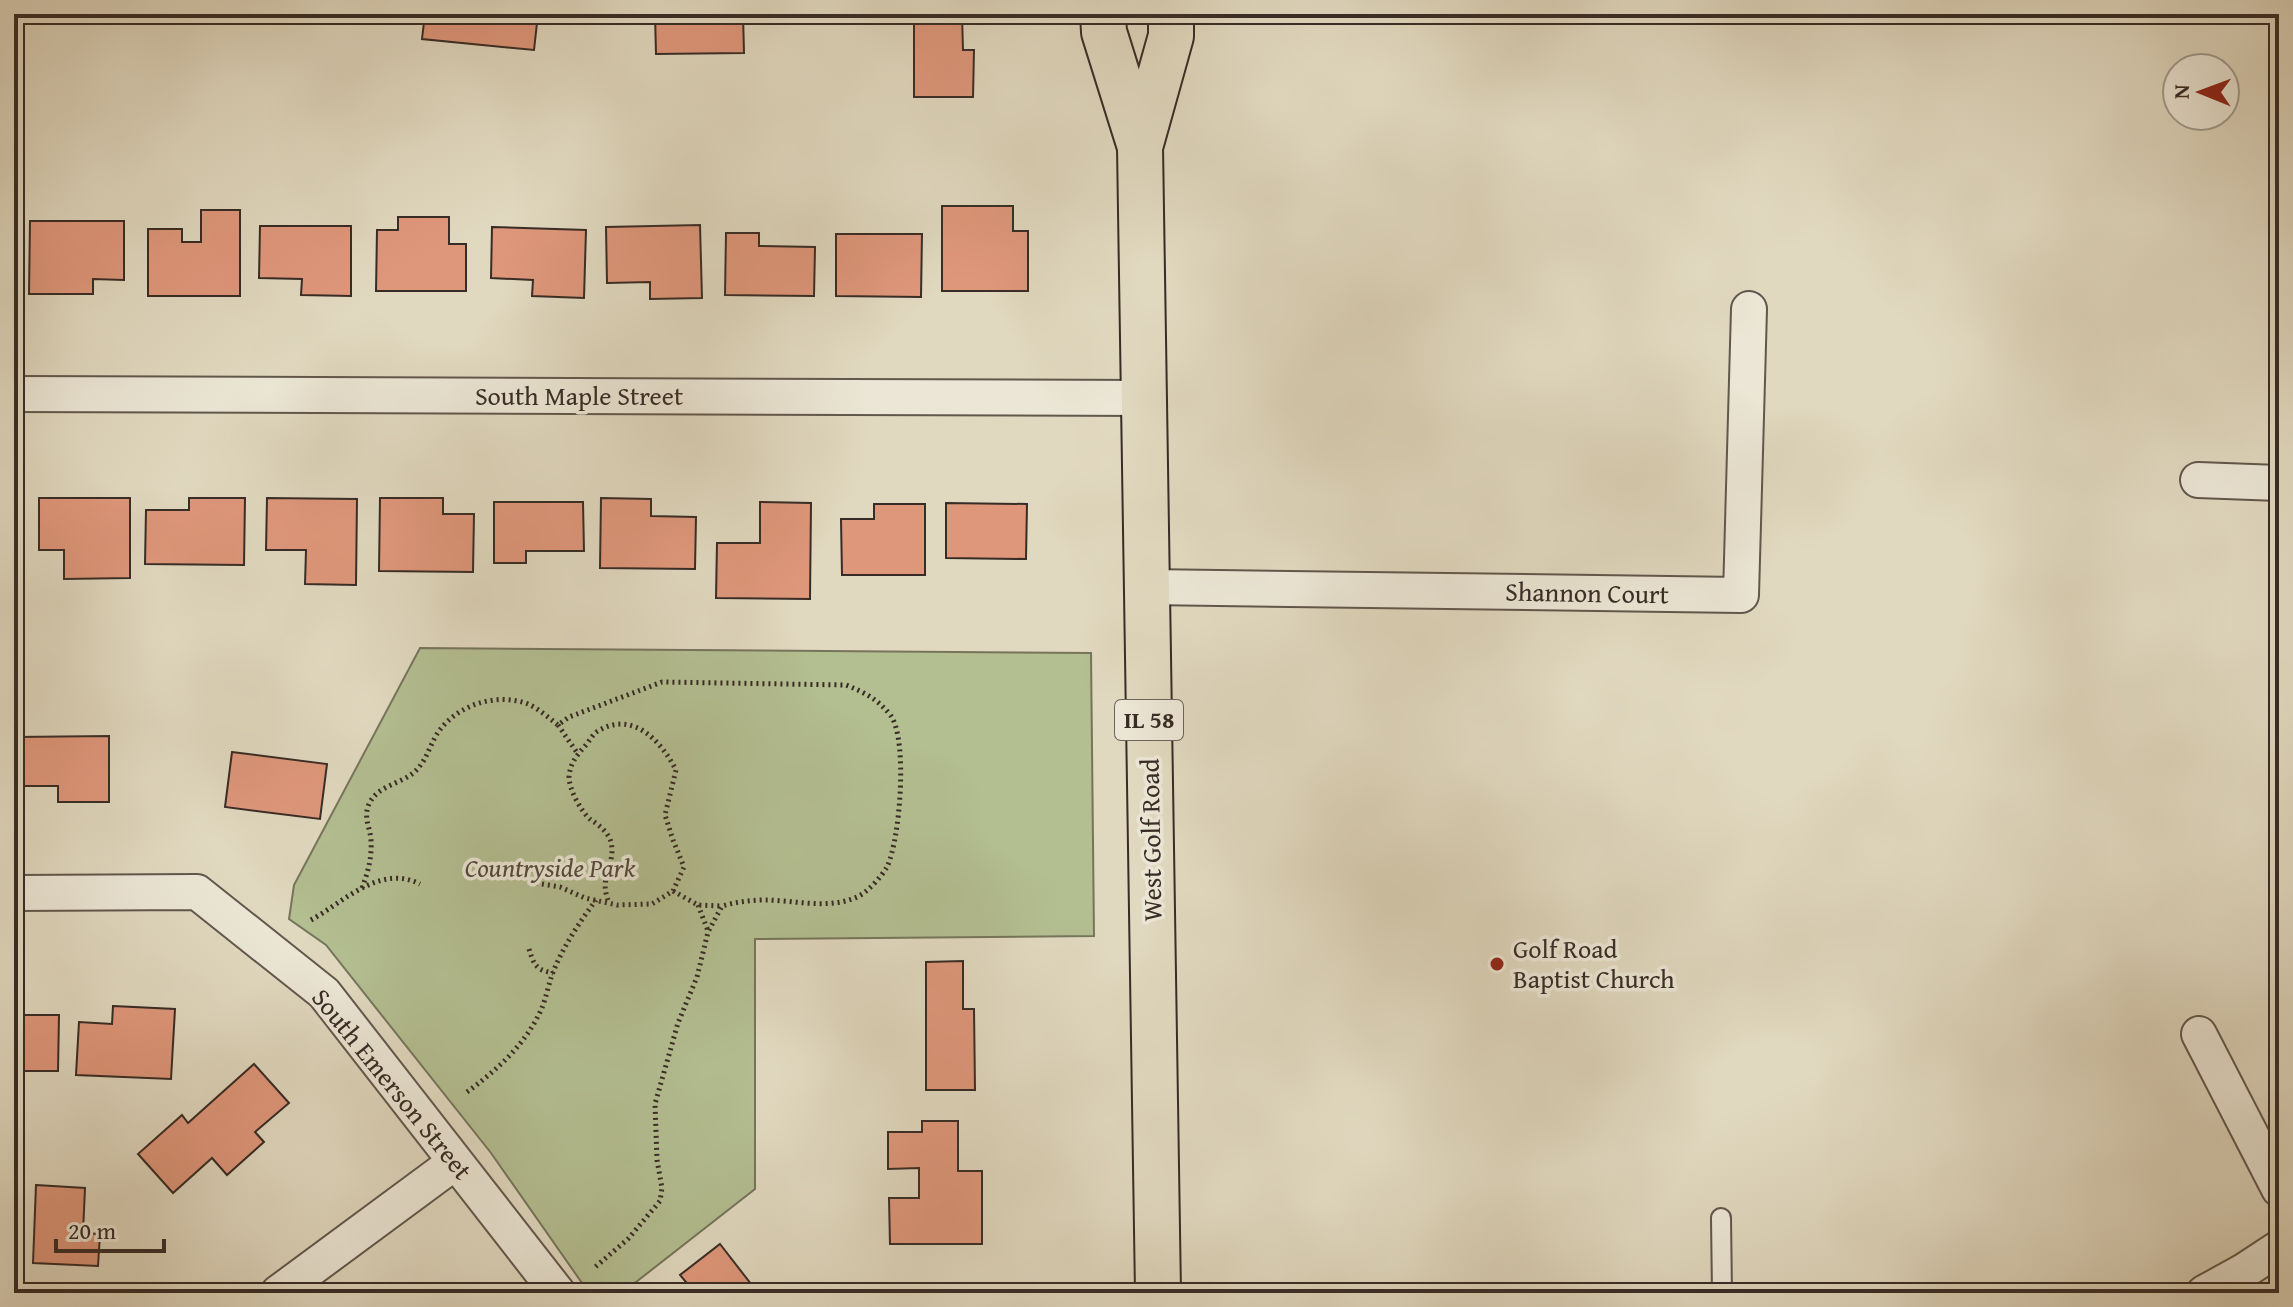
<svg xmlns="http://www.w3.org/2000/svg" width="2293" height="1307" font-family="'Gentium Book Plus',serif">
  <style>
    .green { fill: #b3be91; stroke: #76755c; stroke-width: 2 }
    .building { fill: #df977b; stroke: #382c26; stroke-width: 2 }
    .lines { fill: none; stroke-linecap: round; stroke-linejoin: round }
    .lane-casing { stroke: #62574c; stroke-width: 22 }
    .street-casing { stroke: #62574c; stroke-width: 38 }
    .primary-casing { stroke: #382c26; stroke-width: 48 }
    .path { stroke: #382c26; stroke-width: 5; stroke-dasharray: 2 4; stroke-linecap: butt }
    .lane { stroke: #ebe6d5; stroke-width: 18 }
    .street { stroke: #ebe6d5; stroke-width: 34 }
    .primary { stroke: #e0d8bf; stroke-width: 44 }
    .poi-dot { fill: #8f2418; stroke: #ebe6d5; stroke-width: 3 }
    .labels { text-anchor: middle; stroke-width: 7; stroke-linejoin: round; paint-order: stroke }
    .shield { fill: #ebe6d5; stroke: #6e645a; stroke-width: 2 }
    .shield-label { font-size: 24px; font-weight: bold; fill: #382c26 }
    .street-label { font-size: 26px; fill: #382c26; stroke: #ebe6d5 }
    .park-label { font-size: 26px; font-style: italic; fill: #51493b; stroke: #ebe6d5 }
    .poi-label { font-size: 26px; fill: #382c26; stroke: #ebe6d5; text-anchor: start }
  </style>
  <rect width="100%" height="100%" fill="#e0d8bf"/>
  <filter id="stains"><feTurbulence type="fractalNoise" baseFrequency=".0025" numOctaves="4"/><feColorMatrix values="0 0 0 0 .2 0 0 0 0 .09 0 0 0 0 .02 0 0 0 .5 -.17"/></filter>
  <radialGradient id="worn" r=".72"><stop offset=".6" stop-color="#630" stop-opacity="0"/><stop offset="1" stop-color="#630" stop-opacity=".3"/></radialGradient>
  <!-- green -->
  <path class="green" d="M420 648 1091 653 1094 936 755 939V1189L622 1293H589L491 1153 326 945 289 919 294 885Z"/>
  <!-- building -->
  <g class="building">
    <path d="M394 14H538L534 50 422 39 424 22 394 18Z"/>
    <path d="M655 14H743L744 53 656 54Z"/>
    <path d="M914 14H962L963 50H974L973 97H914Z"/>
    <path d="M942 206H1013V231H1028V291H942Z"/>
    <path d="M201 210H240V296H148V229H182V242H201Z"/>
    <path d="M398 217H449V244H466V291H376L377 230H398Z"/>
    <path d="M30 221H124V280L93 279V294H29Z"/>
    <path d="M700 225 702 298 650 299V282L607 283 606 227Z"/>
    <path d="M260 226H351V296L301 295 302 279 259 278Z"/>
    <path d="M492 227 586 230 584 298 532 296 533 280 491 278Z"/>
    <path d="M726 233H759V246L815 247 814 296 725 295Z"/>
    <path d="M836 234H922L921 297 836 296Z"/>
    <path d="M39 498H130V578L64 579V550H39Z"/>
    <path d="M189 498H245L244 565 145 564 146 510H189Z"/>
    <path d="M267 498 357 499 356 585 305 584 306 550H266Z"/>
    <path d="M380 498H443V514H474L473 572 379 571Z"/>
    <path d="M601 498 651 499V516L696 517 695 569 600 568Z"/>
    <path d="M494 502H583L584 551H526V563H494Z"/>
    <path d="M760 502 811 503 810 599 716 598 717 543H760Z"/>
    <path d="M946 503 1027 504 1026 559 946 558Z"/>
    <path d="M874 504H925V575H842L841 519H874Z"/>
    <path d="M109 736V802H58V786H16L15 737Z"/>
    <path d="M232 752 327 764 320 819 225 807Z"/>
    <path d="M963 961V1009H974L975 1090H926V962Z"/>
    <path d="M113 1006 175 1009 171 1079 76 1075 79 1022 112 1024Z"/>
    <path d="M14 1015H59L58 1071H14Z"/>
    <path d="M254 1064 289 1103 255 1132 264 1142 227 1175 212 1158 173 1193 138 1154 182 1115 188 1123Z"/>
    <path d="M922 1121H958V1171H982V1244H890L889 1198H919V1168L888 1169V1132H922Z"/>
    <path d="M36 1185 85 1188 83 1233 100 1234 98 1266 33 1263Z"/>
    <path d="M720 1244 758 1293H695L680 1275Z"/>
  </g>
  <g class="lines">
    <defs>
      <path id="lane" d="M1721 1218 1722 1293"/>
      <g id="street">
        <path d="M14 394 1145 398"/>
        <path d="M2198 480 2279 483"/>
        <path d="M1147 587 1741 595 1749 309"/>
        <path d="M14 893 197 892 324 993 558 1293"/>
        <path d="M2199 1034 2279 1189"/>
        <path d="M278 1293 454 1163"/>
        <path d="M2204 1293 2244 1271 2279 1248"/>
      </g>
      <g id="primary">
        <path d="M1103 14 1104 32 1140 147 1158 1293"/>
        <path d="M1140 147 1171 36V14"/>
      </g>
    </defs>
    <!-- lane casing -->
    <use href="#lane" class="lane-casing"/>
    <!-- street casing -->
    <use href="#street" class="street-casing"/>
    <!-- primary casing -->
    <use href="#primary" class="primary-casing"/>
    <!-- path -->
    <g class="path">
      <path d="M558 725 578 754"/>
      <path d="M536 883 560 887 585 898 617 905 652 904 673 891 684 867 673 840 665 815 676 770C661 741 633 710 598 731 593 734 590 740 586 745 577 755 570 763 569 777 569 789 581 812 591 820 599 825 608 832 611 842 614 855 609 867 606 879 604 887 606 895 609 903"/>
      <path d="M362 888C368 872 372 858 371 840 370 827 363 817 369 804 377 786 400 784 413 773 427 762 429 745 439 731 458 705 496 692 528 704 539 709 549 718 558 725L569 717 662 682 846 685C864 692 879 700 891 716 908 741 900 840 887 867 881 877 868 892 857 897 828 910 794 900 765 900 750 900 736 902 722 906L708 932 697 977 678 1023 655 1104 657 1160 662 1188 660 1201 628 1239 594 1268"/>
      <path d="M673 891 698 905 722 906"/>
      <path d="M698 905 708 931"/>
      <path d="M311 920C345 901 380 864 420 884"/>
      <path d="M529 949C534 965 536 970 553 973"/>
      <path d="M467 1092C497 1070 525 1045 541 1010 546 999 548 986 552 975 562 948 579 923 596 900"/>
    </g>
    <!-- lane -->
    <use href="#lane" class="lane"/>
    <!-- street -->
    <use href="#street" class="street"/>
    <!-- primary -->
    <use href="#primary" class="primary"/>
  </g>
  <!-- markers -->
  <circle class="poi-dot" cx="1497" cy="964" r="8"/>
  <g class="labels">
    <!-- shield labels -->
    <rect class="shield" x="1115" y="700" width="68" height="40" rx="6"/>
    <g class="shield-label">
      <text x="1149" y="728">IL 58</text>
    </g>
    <!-- street labels -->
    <g class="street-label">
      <text x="579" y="405">South Maple Street</text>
      <text transform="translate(1587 593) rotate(1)" y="9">Shannon Court</text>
      <text transform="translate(1151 840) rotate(-91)" y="9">West Golf Road</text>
      <text transform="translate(392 1084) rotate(51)" y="9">South Emerson Street</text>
    </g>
    <!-- park labels -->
    <g class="park-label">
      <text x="550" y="877">Countryside Park</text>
    </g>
    <!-- poi labels -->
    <g class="poi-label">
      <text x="1513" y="958">Golf Road<tspan x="1513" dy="30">Baptist Church</tspan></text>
    </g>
  </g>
  <!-- margin -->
  <rect width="2293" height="1307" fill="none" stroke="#e0d8bf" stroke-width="48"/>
  <rect x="16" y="16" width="2261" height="1275" fill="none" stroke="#382c26" stroke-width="4"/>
  <rect x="24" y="24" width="2245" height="1259" fill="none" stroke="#382c26" stroke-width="2"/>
  <!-- north arrow -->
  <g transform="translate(2201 92) rotate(271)"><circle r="38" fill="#ebe6d5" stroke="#a39c8f" stroke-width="2"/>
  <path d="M0-6L14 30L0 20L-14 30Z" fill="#8f2418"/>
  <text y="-12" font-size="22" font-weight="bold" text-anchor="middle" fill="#382c26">N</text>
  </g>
  <!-- scale -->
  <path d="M56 1239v12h108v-12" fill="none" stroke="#382c26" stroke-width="4"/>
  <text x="68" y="1239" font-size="24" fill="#382c26" stroke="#ebe6d5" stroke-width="6" paint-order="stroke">20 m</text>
  <rect width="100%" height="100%" filter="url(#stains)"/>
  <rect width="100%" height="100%" fill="url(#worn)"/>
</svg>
